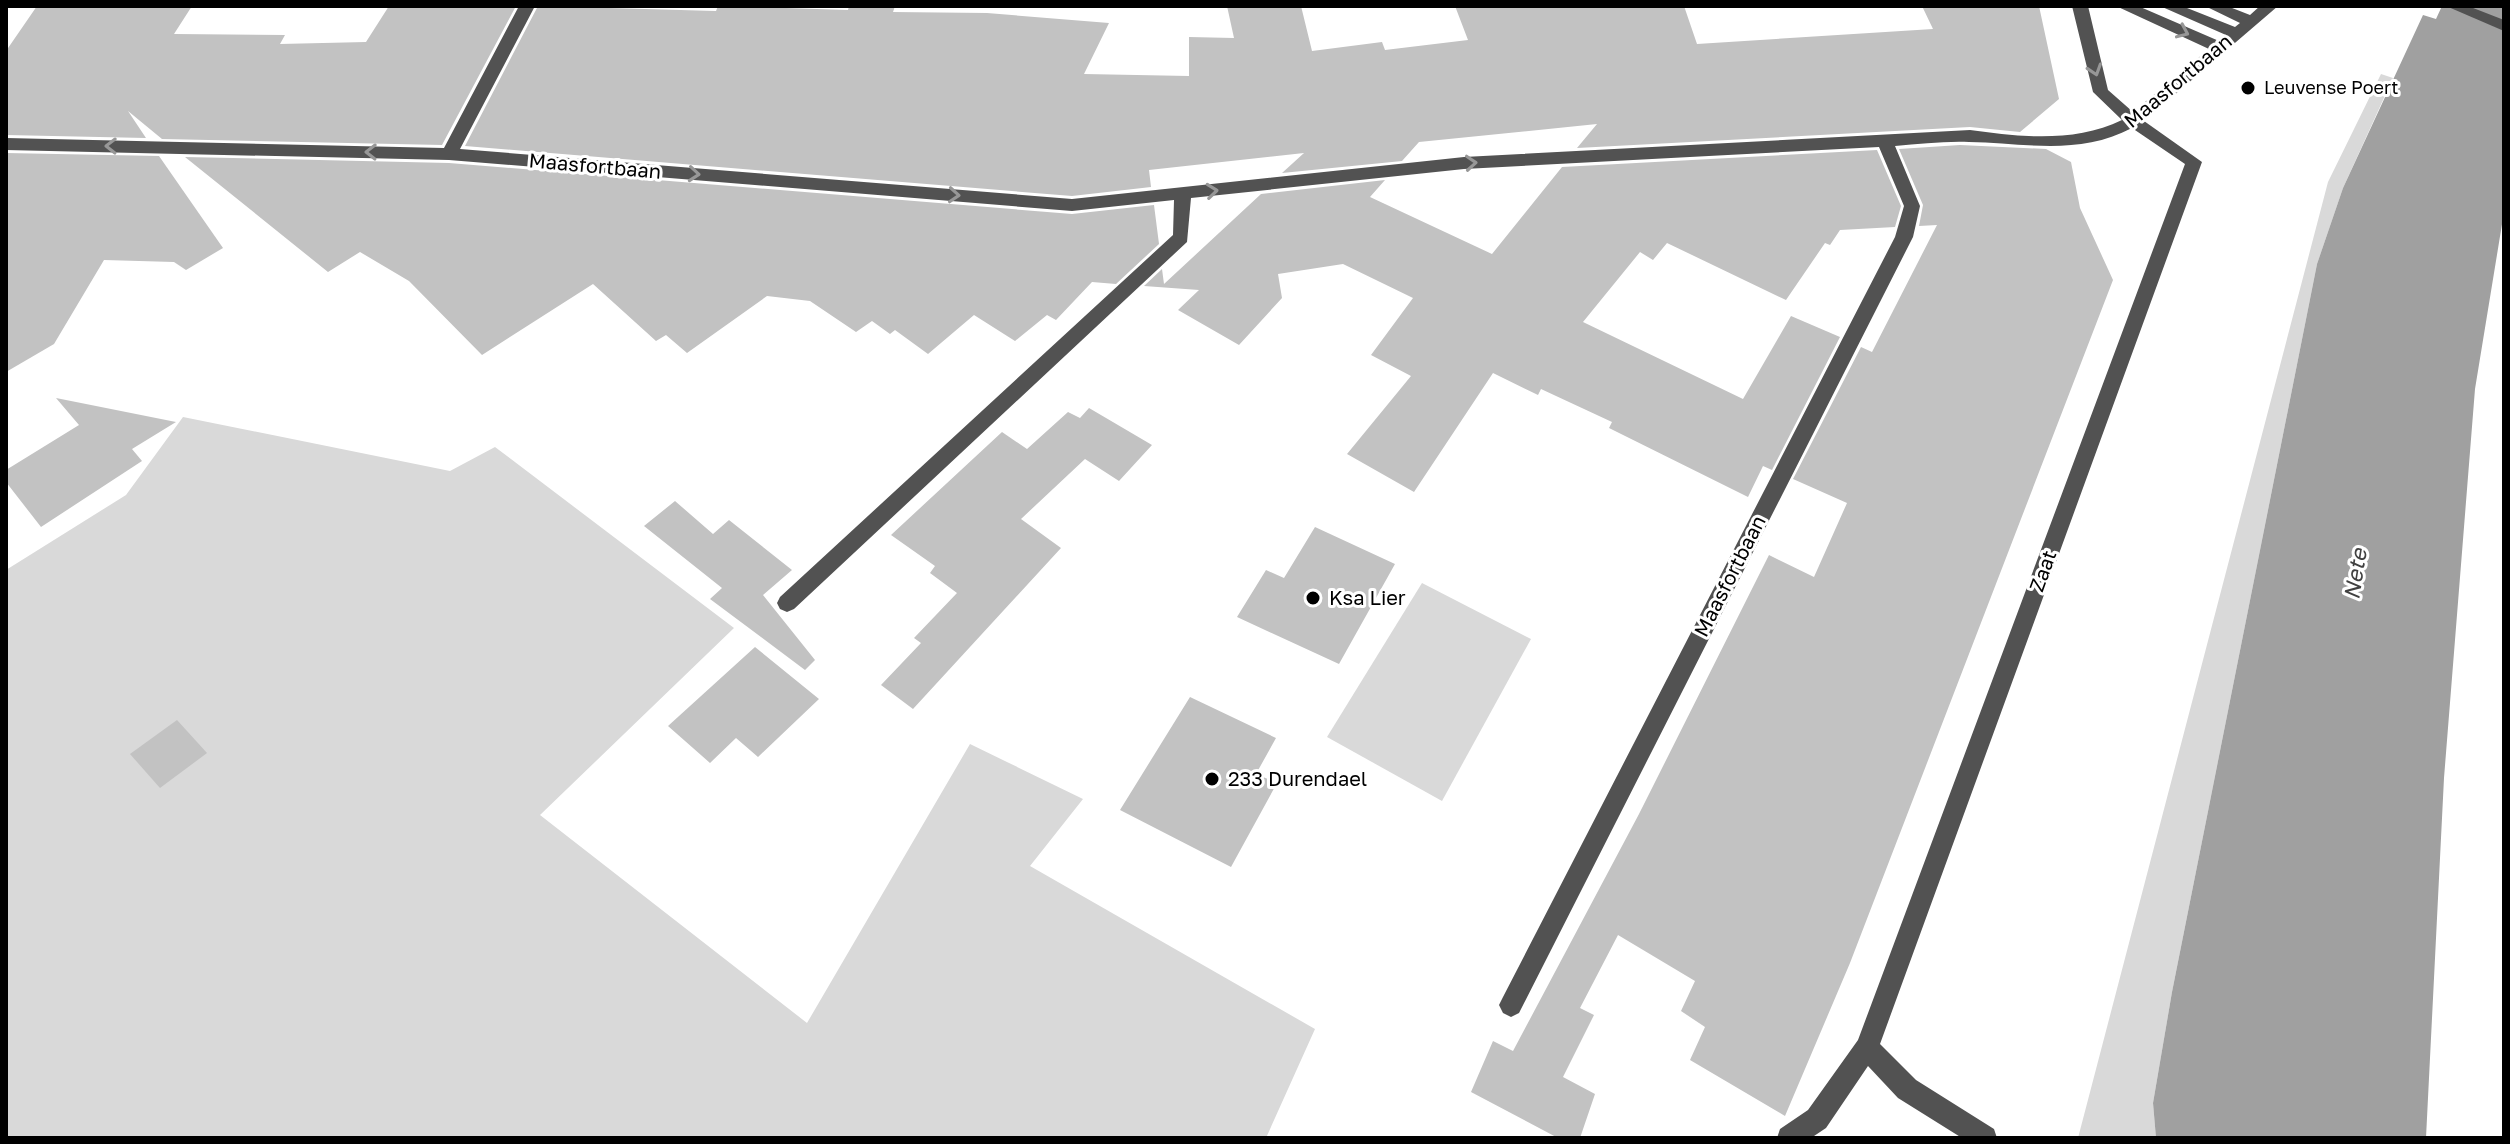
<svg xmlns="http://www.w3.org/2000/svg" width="2510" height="1144" font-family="'Golos Text',sans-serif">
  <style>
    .green { fill: #d9d9d9 }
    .water { fill: #a0a0a0 }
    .building { fill: #c2c2c2 }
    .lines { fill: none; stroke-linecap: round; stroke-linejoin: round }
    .minor { fill: #525252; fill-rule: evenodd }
    .oneway { stroke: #979797 }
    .poi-dot { fill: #000; stroke: #fff; stroke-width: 3 }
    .labels { text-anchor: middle; stroke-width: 6; stroke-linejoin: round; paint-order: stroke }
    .far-poi-label { font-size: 18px; fill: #000; stroke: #fff; text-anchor: start }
    .street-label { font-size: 20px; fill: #000; stroke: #fff }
    .poi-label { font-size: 20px; fill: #000; stroke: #fff; text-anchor: start }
    .water-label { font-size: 22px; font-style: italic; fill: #414141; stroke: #fff }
  </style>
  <rect width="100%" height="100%" fill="#fff"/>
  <!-- green -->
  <g class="green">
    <path d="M2381 74 2393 78 2343 188 2317 264 2172 992 2153 1103 2156 1138H2078L2328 182Z"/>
    <path d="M183 417 450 471 495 447 734 628 540 815 807 1023 970 744 1083 799 1030 866 1315 1029 1266 1138H6V570L126 495Z"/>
    <path d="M1422 583 1531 639 1442 801 1327 737Z"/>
  </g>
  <!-- water -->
  <path class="water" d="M2442 6H2504V212L2475 389 2444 778 2426 1138H2156L2153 1103 2172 992 2317 264 2343 188 2423 15 2436 19Z"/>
  <!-- building -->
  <g class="building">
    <path d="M37 6H192L174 34 285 35 280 44 366 42 389 6H516L442 145 162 139 128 111 146 138 6 135V51Z"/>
    <path d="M538 6 716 11 718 6 848 10 849 6H895L893 12 987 13 1109 23 1084 74 1189 76V37L1234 38 1227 6H1301L1312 51 1382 42 1385 50 1468 40 1455 6H1684L1697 44 1933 29 1922 6H2039L2059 99 2020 132 1970 127 1577 148 1597 124 1419 142 1402 161 1282 173 1304 153 1149 170 1151 187 1072 196 465 146Z"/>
    <path d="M1960 145 2046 149 2071 162 2080 208 2113 280 1850 963 1785 1116 1690 1060 1705 1027 1681 1011 1695 981 1618 935 1580 1008 1594 1015 1563 1077 1595 1094 1580 1138H1558L1471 1092 1493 1041 1513 1051 1639 814 1769 555 1814 577 1847 503 1793 479 1861 347 1872 352 1937 225 1919 226 1923 205 1899 149Z"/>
    <path d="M1877 150 1901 206 1895 227 1840 230 1830 245 1825 243 1786 300 1667 243 1653 260 1640 252 1583 322 1743 399 1791 316 1840 337 1772 470 1763 466 1748 497 1609 428 1612 422 1541 389 1538 395 1493 373 1414 492 1347 454 1411 376 1371 355 1413 298 1343 264 1278 274 1282 298 1239 345 1178 310 1199 290 1144 286 1162 269 1164 284 1261 194 1385 180 1370 197 1492 254 1562 167Z"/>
    <path d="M6 153 159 156 223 248 186 270 174 262 104 260 54 344 6 372Z"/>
    <path d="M185 157 449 163 1072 214 1154 205 1159 244 1116 284 1092 282 1056 320 1047 315 1015 341 974 315 928 354 895 330 890 334 872 321 856 332 810 301 767 296 687 353 666 335 656 341 593 284 482 355 409 281 360 252 328 272Z"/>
    <path d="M56 398 176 422 132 449 142 461 41 527 6 482V470L79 425Z"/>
    <path d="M1089 408 1152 445 1119 481 1085 459 1021 519 1061 548 913 709 881 685 921 643 914 638 957 593 930 573 935 566 891 535 1002 432 1027 449 1068 412 1080 418Z"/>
    <path d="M675 501 713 534 729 520 792 570 763 595 815 660 805 670 710 599 722 588 644 526Z"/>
    <path d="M1315 527 1395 564 1339 664 1237 617 1266 570 1284 578Z"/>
    <path d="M755 647 819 699 758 757 736 738 710 763 668 726Z"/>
    <path d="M1190 697 1276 738 1256 774 1277 783 1231 867 1120 810Z"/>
    <path d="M177 720 207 753 160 788 130 754Z"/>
  </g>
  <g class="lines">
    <!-- minor -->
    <g class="minor">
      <path d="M519 6H535L460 149 1072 199 1464 157 1970 130C2020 137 2075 143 2122 120L2093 92 2072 6H2088L2108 90 2133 112 2209 49 2116 6H2138L2219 41 2226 35 2160 6H2182L2235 27 2240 23 2205 6H2227L2250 15 2260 6H2278L2144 121 2202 162 1880 1044 1916 1080 1994 1129 1997 1138H1962L1898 1098 1868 1066 1826 1128 1811 1138H1777L1780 1129 1808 1110 1858 1040 2185 164 2132 128C2079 156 2026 143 1969 142 1945 141 1920 144 1895 146L1920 206 1913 237 1519 1013 1511 1017 1503 1013 1499 1005 1503 997 1895 237 1904 206 1879 147 1464 169 1191 198 1187 242 794 609 787 612 780 609 777 603 780 597 1173 235 1174 200 1072 211 449 160 6 150V138L444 148Z"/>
      <path d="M2446 6H2468L2504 20V31Z"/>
    </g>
  </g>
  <!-- one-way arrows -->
  <defs><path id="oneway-chevron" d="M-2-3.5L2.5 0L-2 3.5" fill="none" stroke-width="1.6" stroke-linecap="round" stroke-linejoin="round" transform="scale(2)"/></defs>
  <g class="oneway">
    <use href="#oneway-chevron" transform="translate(2183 32) rotate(24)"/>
    <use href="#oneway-chevron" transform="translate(2095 70) rotate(72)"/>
    <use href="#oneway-chevron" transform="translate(111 146) rotate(-179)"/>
    <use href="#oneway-chevron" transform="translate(371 152) rotate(-179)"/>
    <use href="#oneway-chevron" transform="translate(1471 163) rotate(-4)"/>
    <use href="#oneway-chevron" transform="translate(694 174) rotate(5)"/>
    <use href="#oneway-chevron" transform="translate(1212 191) rotate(-6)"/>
    <use href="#oneway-chevron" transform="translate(954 195) rotate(4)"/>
  </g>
  <!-- markers -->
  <g class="poi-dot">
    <circle cx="2248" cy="88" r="8"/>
    <circle cx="1313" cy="598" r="8"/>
    <circle cx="1212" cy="779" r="8"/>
  </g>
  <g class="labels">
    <!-- far-poi labels -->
    <g class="far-poi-label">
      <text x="2264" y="94">Leuvense Poert</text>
    </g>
    <!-- street labels -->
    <g class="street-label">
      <text transform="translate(2178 81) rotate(-40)" y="7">Maasfortbaan</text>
      <text transform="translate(595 166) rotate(5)" y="7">Maasfortbaan</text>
      <text transform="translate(2043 571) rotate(-70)" y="7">Zaat</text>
      <text transform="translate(1730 576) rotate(-63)" y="7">Maasfortbaan</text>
    </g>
    <!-- poi labels -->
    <g class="poi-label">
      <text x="1329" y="605">Ksa Lier</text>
      <text x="1228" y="786">233 Durendael</text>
    </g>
    <!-- water labels -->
    <g class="water-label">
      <text transform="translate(2355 574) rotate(-81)" y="8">Nete</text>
    </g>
  </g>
  <!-- border -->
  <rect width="2510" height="1144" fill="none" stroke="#000000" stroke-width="16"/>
</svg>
